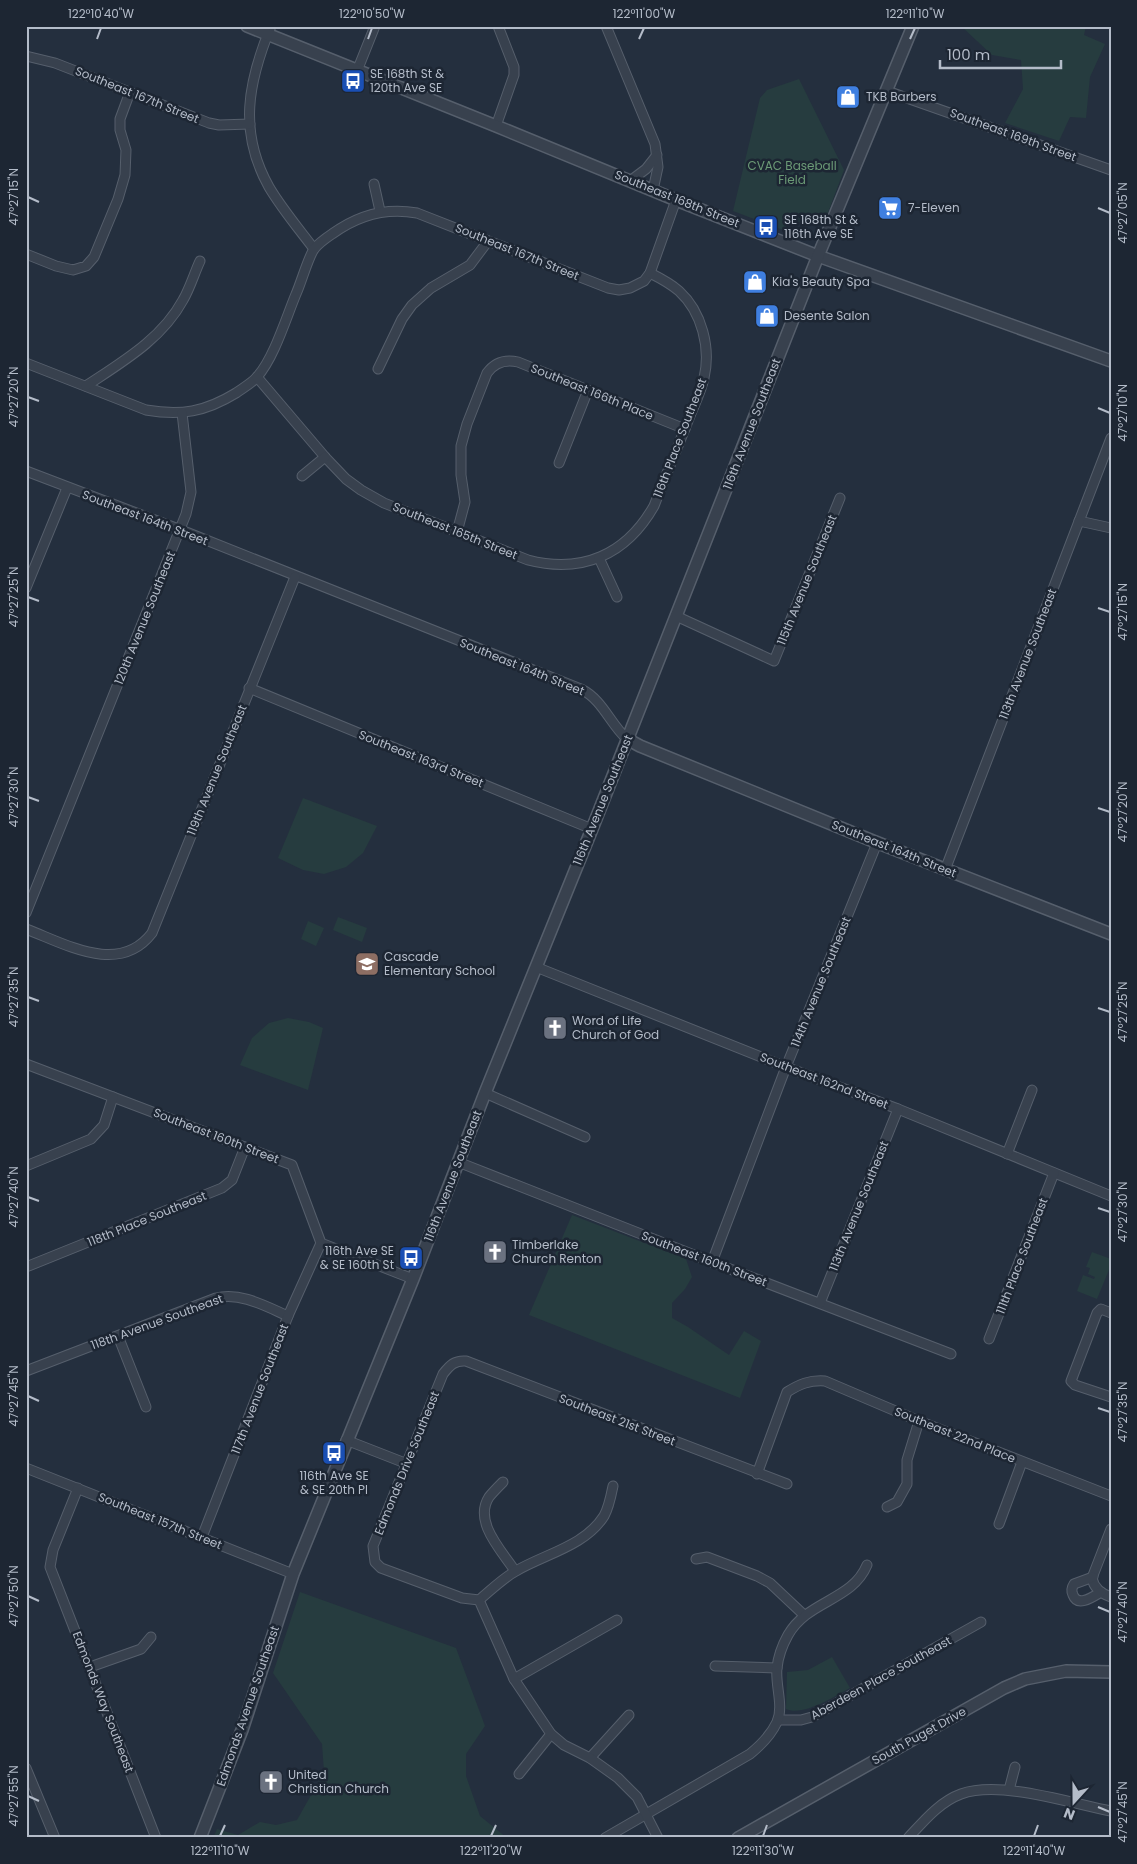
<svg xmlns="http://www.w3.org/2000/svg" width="1137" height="1864" font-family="Poppins,sans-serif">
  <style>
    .green { fill: #263c3f }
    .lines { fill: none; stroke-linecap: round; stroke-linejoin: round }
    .minor-casing { stroke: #565f6c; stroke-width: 11 }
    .tertiary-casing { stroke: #565f6c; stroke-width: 14 }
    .minor { stroke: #38414e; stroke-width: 9 }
    .tertiary { stroke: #38414e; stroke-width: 11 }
    .ticks { fill: none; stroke: #b4bcc9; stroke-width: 2 }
    .labels { text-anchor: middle; stroke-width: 5; stroke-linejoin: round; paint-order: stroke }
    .poi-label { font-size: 12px; fill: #b4bcc9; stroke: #1d2633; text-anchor: start }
    .street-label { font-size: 12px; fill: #b4bcc9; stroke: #1d2633 }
    .park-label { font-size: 12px; fill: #6b9a76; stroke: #1d2633 }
    .neatline { fill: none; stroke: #b4bcc9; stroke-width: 2 }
    .ticks-label { font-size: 12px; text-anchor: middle; fill: #b4bcc9 }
  </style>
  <rect width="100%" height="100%" fill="#242f3e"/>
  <!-- green -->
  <g class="green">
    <path d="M961 26H1086L1084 35 1105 44 1090 77 1086 118 1070 117 1059 141 1005 123 1023 89 1021 60 992 55Z"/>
    <path d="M799 79 844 170 826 218 822 216 788 225 783 230 733 211 760 98 767 90Z"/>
    <path d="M303 798 377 826 363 853 346 867 324 874 303 870 278 858Z"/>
    <path d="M338 917 367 928 362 942 333 930Z"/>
    <path d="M308 921 324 928 316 946 301 939Z"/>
    <path d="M288 1018 309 1022 323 1028 308 1090 240 1065 252 1038 269 1023Z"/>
    <path d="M572 1215 686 1259 692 1277 685 1289 672 1303V1318L688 1327 729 1355 744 1331 761 1341 740 1398 529 1315Z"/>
    <path d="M1092 1252 1111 1259V1265L1097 1299 1077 1291 1083 1275 1094 1279 1095 1277 1088 1274 1090 1268 1086 1267Z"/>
    <path d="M300 1592 456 1648 485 1726 466 1754V1776L480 1816 507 1838H213L217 1829 238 1835 260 1822 276 1825 297 1820 324 1772 322 1744 273 1673Z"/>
    <path d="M832 1657 850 1688C835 1696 803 1717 786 1709L787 1672 808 1670Z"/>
  </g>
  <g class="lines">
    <defs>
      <g id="minor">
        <path d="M271 26C248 82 238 132 269 187 282 209 299 229 314 249"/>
        <path d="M606 26 655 144 658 167 653 190"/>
        <path d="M26 56 55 63 209 123 219 125 250 124"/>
        <path d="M357 71 375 26"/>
        <path d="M887 91 1111 170"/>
        <path d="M496 126 514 75V67L498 26"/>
        <path d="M630 181 646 169 657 155"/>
        <path d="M374 184 380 211"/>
        <path d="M26 254 56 266 73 270 86 266 94 257 118 199 125 175 126 150 120 130V119L130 92"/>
        <path d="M26 363 146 410C181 416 205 412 236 393 243 388 252 383 257 377 274 358 286 318 296 294 301 283 308 258 314 249 319 243 326 238 332 234 358 215 385 207 417 213L608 288 619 290 630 288 644 281 650 273 676 200"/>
        <path d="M378 369 402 319 412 305 431 288 470 265 488 241"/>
        <path d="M257 377 325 457 346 479 361 490 384 503 528 560C582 574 626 555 654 506 665 477 677 449 688 421 693 407 701 393 704 378 711 348 702 312 679 291 670 283 660 278 650 273"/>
        <path d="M86 386C122 362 162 339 183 300 190 288 194 274 200 261"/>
        <path d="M559 463 588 390"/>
        <path d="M26 471 181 530 581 689C603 700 610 724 627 739"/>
        <path d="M302 476 325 457"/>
        <path d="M1079 521 1111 528"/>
        <path d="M457 532 465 502 461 475V446L467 424 487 373C495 362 505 359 518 362L685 429"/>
        <path d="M599 558 617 597"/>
        <path d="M26 588 67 488"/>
        <path d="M676 616 774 661 840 498"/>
        <path d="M249 688 592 829"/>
        <path d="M945 870 1111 438"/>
        <path d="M26 913 186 514 191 492 182 413"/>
        <path d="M26 929C66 944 119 976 152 933L295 577"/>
        <path d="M536 967 786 1067 898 1109 1111 1196"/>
        <path d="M26 1064 292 1165 321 1243 413 1279"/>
        <path d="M485 1093 585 1137"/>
        <path d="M1007 1154 1032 1090"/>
        <path d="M458 1162 712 1262 951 1354"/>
        <path d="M26 1166 91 1139 104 1125 113 1097"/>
        <path d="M712 1262 786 1067 877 843"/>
        <path d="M26 1267 222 1188 232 1180 245 1147"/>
        <path d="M820 1303 898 1109"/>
        <path d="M1111 1313 1101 1309 1097 1313 1071 1381 1075 1385 1111 1397"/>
        <path d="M118 1336 146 1407"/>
        <path d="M989 1339 1054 1173"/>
        <path d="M26 1371 216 1298C241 1292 265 1306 288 1316"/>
        <path d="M346 1440 405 1463"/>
        <path d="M26 1468 293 1574"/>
        <path d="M757 1474 787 1392C800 1384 809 1380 825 1381L919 1421 1111 1496"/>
        <path d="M503 1482C498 1487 493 1492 489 1497 473 1522 502 1551 515 1571"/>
        <path d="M78 1488 53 1550 50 1567 156 1838"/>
        <path d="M887 1507 897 1502 907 1484V1460L919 1421"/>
        <path d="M999 1524 1022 1462"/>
        <path d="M1111 1529 1092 1578C1094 1589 1102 1594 1111 1597"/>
        <path d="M202 1537 288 1316 321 1243"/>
        <path d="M696 1559 707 1557 757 1576 770 1583 804 1615"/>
        <path d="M1093 1577 1074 1584C1072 1587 1071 1591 1073 1595 1078 1608 1094 1596 1101 1592"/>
        <path d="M479 1600C491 1590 503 1578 516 1571 545 1554 585 1546 604 1516 609 1507 611 1496 613 1486"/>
        <path d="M715 1666 777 1668"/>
        <path d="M90 1667 141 1649 151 1637"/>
        <path d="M514 1679 617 1620"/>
        <path d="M778 1720H801L812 1717 981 1622"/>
        <path d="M590 1758 629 1715"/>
        <path d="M26 1768 55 1838"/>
        <path d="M519 1774 551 1734"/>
        <path d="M1009 1790 1015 1767"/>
        <path d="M605 1838 750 1754C761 1745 771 1735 777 1722 784 1706 775 1685 777 1668 778 1658 783 1644 788 1635 808 1600 852 1601 867 1565"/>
        <path d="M658 1838 637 1797 618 1778 590 1758 564 1745 551 1734 514 1679 479 1600 462 1598 381 1568 375 1562 373 1546 443 1374C450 1365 455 1360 466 1361L787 1484"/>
        <path d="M908 1838C923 1822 939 1802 961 1794 1000 1780 1070 1803 1111 1811"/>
      </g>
      <g id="tertiary">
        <path d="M247 26 496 126 676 200 818 256 1111 361"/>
        <path d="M627 739 640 746 873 841 1111 934"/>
        <path d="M200 1838 242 1730 293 1574 413 1279 485 1093 592 829 818 256 913 26"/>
        <path d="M738 1838 1004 1688 1025 1679 1066 1671 1111 1672"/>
      </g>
    </defs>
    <!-- minor casing -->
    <use href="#minor" class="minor-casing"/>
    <!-- tertiary casing -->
    <use href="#tertiary" class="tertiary-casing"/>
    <!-- minor -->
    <use href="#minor" class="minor"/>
    <!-- tertiary -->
    <use href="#tertiary" class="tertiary"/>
  </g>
  <!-- ticks -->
  <path class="ticks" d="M97 39 101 28M368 39 372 28M639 39 644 28M910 39 915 28M28 197 39 202M1098 208 1110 213M28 397 39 401M1098 408 1110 413M28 597 39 601M1098 608 1110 612M28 797 39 801M1098 808 1110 812M28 997 39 1001M1098 1008 1110 1012M28 1197 39 1201M1098 1208 1110 1212M28 1396 39 1401M1098 1408 1110 1412M28 1596 39 1601M1098 1607 1110 1612M28 1796 39 1801M1098 1807 1110 1812M220 1836 225 1825M491 1836 496 1825M763 1836 767 1825M1034 1836 1038 1825"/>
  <!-- icons -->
  <defs>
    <symbol id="bus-square" viewBox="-11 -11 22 22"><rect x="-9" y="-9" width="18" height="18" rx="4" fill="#1a4fb4" stroke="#1d2633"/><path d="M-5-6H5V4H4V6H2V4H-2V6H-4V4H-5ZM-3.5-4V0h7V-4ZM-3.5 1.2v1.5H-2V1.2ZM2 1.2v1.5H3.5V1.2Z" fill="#fff"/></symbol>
    <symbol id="shop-square" viewBox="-11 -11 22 22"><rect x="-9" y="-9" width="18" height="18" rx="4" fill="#3f7fe0" stroke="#1d2633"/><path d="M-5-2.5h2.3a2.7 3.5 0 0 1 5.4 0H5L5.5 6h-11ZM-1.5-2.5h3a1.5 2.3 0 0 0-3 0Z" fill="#fff"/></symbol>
    <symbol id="supermarket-square" viewBox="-11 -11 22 22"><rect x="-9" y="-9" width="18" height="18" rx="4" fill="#3f7fe0" stroke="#1d2633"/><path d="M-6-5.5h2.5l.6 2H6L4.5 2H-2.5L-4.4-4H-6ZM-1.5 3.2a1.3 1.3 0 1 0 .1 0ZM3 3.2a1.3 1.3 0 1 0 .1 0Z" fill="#fff"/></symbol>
    <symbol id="school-square" viewBox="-11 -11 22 22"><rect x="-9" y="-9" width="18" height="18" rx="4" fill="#8d6e63" stroke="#1d2633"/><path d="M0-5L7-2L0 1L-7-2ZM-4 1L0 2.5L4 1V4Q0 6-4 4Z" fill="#fff"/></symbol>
    <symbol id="church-square" viewBox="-11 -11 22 22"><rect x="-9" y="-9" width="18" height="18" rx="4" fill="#6b7280" stroke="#1d2633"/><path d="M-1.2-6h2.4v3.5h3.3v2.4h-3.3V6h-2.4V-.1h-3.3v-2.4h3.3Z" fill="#fff"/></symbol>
  </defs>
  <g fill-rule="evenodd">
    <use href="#bus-square" x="339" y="67" width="28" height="28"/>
    <use href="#shop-square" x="834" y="83" width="28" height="28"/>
    <use href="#supermarket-square" x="876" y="194" width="28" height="28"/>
    <use href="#bus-square" x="752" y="213" width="28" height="28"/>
    <use href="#shop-square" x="741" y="268" width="28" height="28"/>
    <use href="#shop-square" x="753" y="302" width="28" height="28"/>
    <use href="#school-square" x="353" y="950" width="28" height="28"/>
    <use href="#church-square" x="541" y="1014" width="28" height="28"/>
    <use href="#church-square" x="481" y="1238" width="28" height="28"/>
    <use href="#bus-square" x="397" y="1244" width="28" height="28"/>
    <use href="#bus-square" x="320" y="1439" width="28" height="28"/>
    <use href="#church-square" x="257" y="1768" width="28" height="28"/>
  </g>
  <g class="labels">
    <!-- poi labels -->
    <g class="poi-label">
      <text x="370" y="78">SE 168th St &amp;<tspan x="370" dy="14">120th Ave SE</tspan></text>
      <text x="866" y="101">TKB Barbers</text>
      <text x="908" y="212">7-Eleven</text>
      <text x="784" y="224">SE 168th St &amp;<tspan x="784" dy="14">116th Ave SE</tspan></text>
      <text x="772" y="286">Kia's Beauty Spa</text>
      <text x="784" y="320">Desente Salon</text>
      <text x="384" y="961">Cascade<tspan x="384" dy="14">Elementary School</tspan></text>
      <text x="572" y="1025">Word of Life<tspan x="572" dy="14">Church of God</tspan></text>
      <text x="512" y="1249">Timberlake<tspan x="512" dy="14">Church Renton</tspan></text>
      <text x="394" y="1255" text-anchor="end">116th Ave SE<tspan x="394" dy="14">&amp; SE 160th St</tspan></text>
      <text x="334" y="1480" text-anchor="middle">116th Ave SE<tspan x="334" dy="14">&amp; SE 20th Pl</tspan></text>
      <text x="288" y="1779">United<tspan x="288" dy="14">Christian Church</tspan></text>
    </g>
    <!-- street labels -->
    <g class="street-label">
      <text transform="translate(137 95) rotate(22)" y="4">Southeast 167th Street</text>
      <text transform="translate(1013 135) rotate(20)" y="4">Southeast 169th Street</text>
      <text transform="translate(677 199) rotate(22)" y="4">Southeast 168th Street</text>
      <text transform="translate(517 252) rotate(22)" y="4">Southeast 167th Street</text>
      <text transform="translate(592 392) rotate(22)" y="4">Southeast 166th Place</text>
      <text transform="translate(752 424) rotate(-69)" y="4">116th Avenue Southeast</text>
      <text transform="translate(680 438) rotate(-69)" y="4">116th Place Southeast</text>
      <text transform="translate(145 518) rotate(21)" y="4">Southeast 164th Street</text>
      <text transform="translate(455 531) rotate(22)" y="4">Southeast 165th Street</text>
      <text transform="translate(807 580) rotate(-68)" y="4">115th Avenue Southeast</text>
      <text transform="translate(145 618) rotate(-68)" y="4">120th Avenue Southeast</text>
      <text transform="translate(1028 654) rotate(-69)" y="4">113th Avenue Southeast</text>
      <text transform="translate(522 667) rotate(22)" y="4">Southeast 164th Street</text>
      <text transform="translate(421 759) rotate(22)" y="4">Southeast 163rd Street</text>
      <text transform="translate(217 770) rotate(-68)" y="4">119th Avenue Southeast</text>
      <text transform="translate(603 800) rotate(-68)" y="4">116th Avenue Southeast</text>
      <text transform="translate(894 849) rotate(22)" y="4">Southeast 164th Street</text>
      <text transform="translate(821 982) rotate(-68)" y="4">114th Avenue Southeast</text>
      <text transform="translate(824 1081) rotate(21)" y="4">Southeast 162nd Street</text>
      <text transform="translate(216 1136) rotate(21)" y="4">Southeast 160th Street</text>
      <text transform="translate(453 1176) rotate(-69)" y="4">116th Avenue Southeast</text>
      <text transform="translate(859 1206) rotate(-68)" y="4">113th Avenue Southeast</text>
      <text transform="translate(147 1219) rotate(-22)" y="4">118th Place Southeast</text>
      <text transform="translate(1022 1256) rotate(-69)" y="4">111th Place Southeast</text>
      <text transform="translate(704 1259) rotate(21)" y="4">Southeast 160th Street</text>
      <text transform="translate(157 1322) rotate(-20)" y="4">118th Avenue Southeast</text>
      <text transform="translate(260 1389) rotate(-69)" y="4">117th Avenue Southeast</text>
      <text transform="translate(617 1420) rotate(21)" y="4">Southeast 21st Street</text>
      <text transform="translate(955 1435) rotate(22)" y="4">Southeast 22nd Place</text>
      <text transform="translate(407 1463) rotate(-68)" y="4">Edmonds Drive Southeast</text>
      <text transform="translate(160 1521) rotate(22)" y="4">Southeast 157th Street</text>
      <text transform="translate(881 1678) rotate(-29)" y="4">Aberdeen Place Southeast</text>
      <text transform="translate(103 1702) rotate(69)" y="4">Edmonds Way Southeast</text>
      <text transform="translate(248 1706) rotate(-71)" y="4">Edmonds Avenue Southeast</text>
      <text transform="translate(919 1736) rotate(-29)" y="4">South Puget Drive</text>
    </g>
    <!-- park labels -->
    <g class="park-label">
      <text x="792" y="170">CVAC Baseball<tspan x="792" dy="14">Field</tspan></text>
    </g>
  </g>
  <!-- border -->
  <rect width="1137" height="1864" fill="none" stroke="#1d2633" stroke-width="55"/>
  <!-- north arrow -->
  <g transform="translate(1074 1802) rotate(201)" stroke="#1d2633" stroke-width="4" paint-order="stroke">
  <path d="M0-4L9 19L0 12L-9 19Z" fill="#b4bcc9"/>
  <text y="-8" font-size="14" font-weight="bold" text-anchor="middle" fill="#b4bcc9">N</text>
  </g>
  <!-- scale -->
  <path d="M940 60v8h121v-8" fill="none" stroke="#b4bcc9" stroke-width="2.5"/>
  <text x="947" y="60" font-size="15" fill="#b4bcc9" stroke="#1d2633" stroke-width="4" paint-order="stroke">100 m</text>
  <rect x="28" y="28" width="1082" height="1808" class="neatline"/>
  <g class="ticks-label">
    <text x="101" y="18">122°10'40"W</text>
    <text x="372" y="18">122°10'50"W</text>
    <text x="644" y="18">122°11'00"W</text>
    <text x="915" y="18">122°11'10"W</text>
    <text transform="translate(14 197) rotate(-90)" y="4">47°27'15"N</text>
    <text transform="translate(1123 213) rotate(-90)" y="4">47°27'05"N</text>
    <text transform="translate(14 397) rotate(-90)" y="4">47°27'20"N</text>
    <text transform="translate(1123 413) rotate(-90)" y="4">47°27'10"N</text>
    <text transform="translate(14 597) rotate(-90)" y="4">47°27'25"N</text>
    <text transform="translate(1123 612) rotate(-90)" y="4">47°27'15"N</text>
    <text transform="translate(14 797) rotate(-90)" y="4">47°27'30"N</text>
    <text transform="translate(1123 812) rotate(-90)" y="4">47°27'20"N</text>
    <text transform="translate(14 997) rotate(-90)" y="4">47°27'35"N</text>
    <text transform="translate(1123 1012) rotate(-90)" y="4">47°27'25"N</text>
    <text transform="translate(14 1197) rotate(-90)" y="4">47°27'40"N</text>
    <text transform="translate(1123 1212) rotate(-90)" y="4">47°27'30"N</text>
    <text transform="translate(14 1396) rotate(-90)" y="4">47°27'45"N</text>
    <text transform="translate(1123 1412) rotate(-90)" y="4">47°27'35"N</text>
    <text transform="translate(14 1596) rotate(-90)" y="4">47°27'50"N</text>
    <text transform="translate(1123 1612) rotate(-90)" y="4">47°27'40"N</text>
    <text transform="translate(14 1796) rotate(-90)" y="4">47°27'55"N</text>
    <text transform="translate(1123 1812) rotate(-90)" y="4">47°27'45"N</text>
    <text x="220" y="1855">122°11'10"W</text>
    <text x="491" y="1855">122°11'20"W</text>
    <text x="763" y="1855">122°11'30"W</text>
    <text x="1034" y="1855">122°11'40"W</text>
  </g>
</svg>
